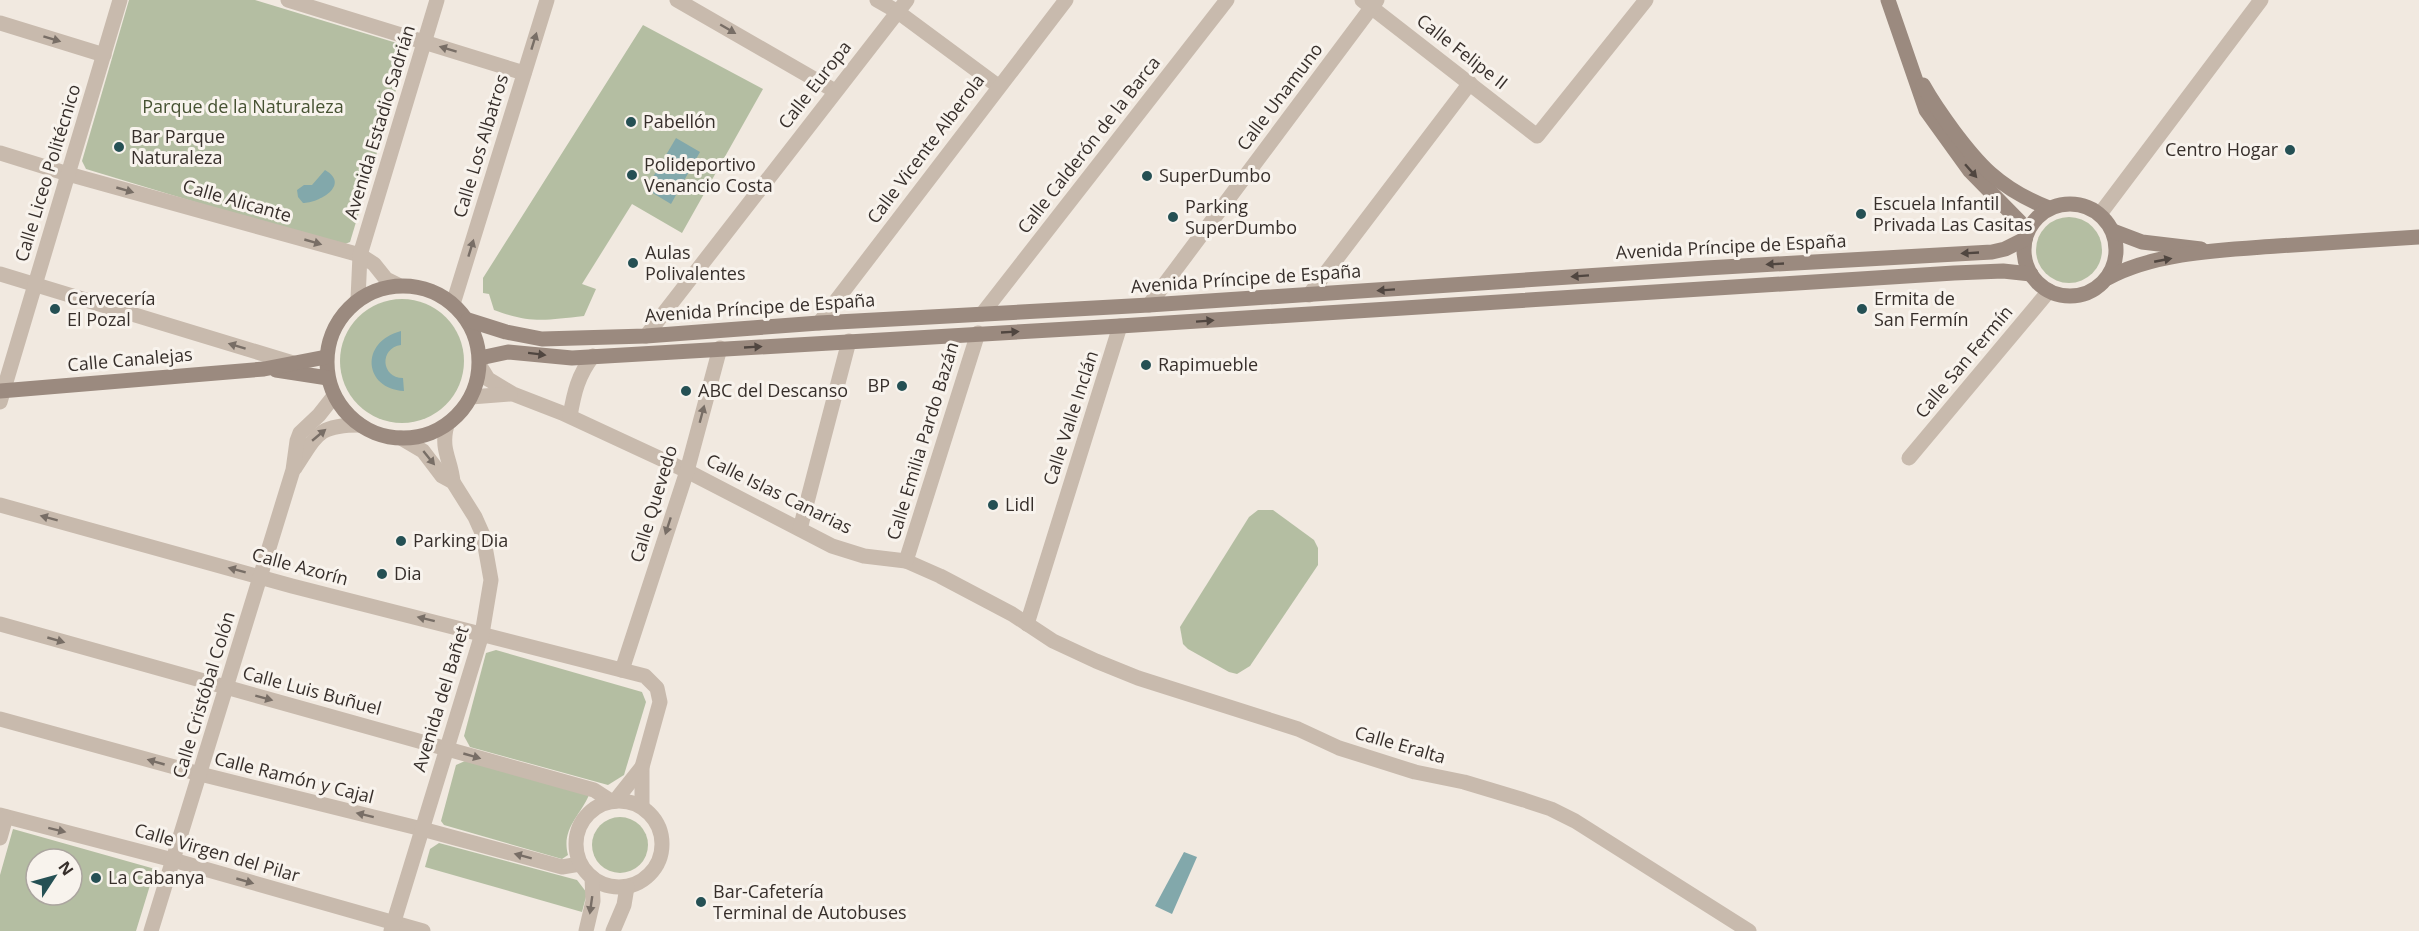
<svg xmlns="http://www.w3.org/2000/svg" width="2419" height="931" font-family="'Open Sans',sans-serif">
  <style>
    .green { fill: #b4bea2; fill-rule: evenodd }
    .water { fill: #82a8ab }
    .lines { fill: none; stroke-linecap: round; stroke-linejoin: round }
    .minor { stroke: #c8baad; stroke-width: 15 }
    .secondary { stroke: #9b8a7f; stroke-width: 15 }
    .oneway { fill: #786e66 }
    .oneway2 { fill: #504640 }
    .poi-dot { fill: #255054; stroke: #f8f3ed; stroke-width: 2 }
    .labels { text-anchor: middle; stroke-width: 6; stroke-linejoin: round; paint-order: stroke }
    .street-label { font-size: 18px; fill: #372f2b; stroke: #f8f3ed }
    .park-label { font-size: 18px; fill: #465232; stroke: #f8f3ed }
    .poi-label { font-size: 18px; fill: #372f2b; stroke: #f8f3ed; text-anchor: start }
  </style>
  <rect width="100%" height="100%" fill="#f1e9e0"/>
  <!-- green -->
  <g class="green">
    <path d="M129 0H255L400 44 407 53 350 242 340 246 86 169 82 161Z"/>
    <path d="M643 25 763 89 682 233 632 204 582 284 596 289 584 316C546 320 531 324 494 310L489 294 483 293V278Z"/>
    <circle cx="2069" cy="250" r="33"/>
    <circle cx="402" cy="361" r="62"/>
    <path d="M1258 510H1273L1314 540 1318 548V565L1250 666 1237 674 1229 672 1188 649 1183 644 1180 627 1249 517Z"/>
    <path d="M496 650 642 692 646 702 624 775 608 785 470 747 464 736 486 653Z"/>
    <path d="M465 761 589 795C580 816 561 829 568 855L562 859 444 825 441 821 456 765Z"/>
    <circle cx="620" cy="845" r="28"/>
    <path d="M13 829 155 869 136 931H0V875ZM36 859H72V895H36Z"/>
    <path d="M439 843 577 880 587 893 582 912 425 867 430 849Z"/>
  </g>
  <!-- water -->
  <g class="water">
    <path d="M676 138 700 152 671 204 646 189Z"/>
    <path d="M325 170C351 185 319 203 303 203L298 197 297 190 304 185H312Z"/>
    <path d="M401 331V345C379 348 381 378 403 378L404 391C364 389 359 342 401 331Z"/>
    <path d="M1184 852 1197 857 1172 914 1155 906Z"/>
  </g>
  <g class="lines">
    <!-- minor -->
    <g class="minor">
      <path d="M288 0 524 73"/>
      <path d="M677 0 835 91"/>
      <path d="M877 0 898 12 998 86"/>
      <path d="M1362 0 1537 136 1646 0"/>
      <path d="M0 23 104 55"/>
      <path d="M0 153 68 174 360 255 374 264 386 279 398 285"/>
      <path d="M2100 214 2261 0"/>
      <path d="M0 274 293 363"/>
      <path d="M1309 295 1470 83"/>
      <path d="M358 299 360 255 437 0"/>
      <path d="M453 304 547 0"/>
      <path d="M1149 305 1377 0"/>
      <path d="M982 314 1227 0"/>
      <path d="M819 323 1066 0"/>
      <path d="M646 336 907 0"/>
      <path d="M480 366 488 379 513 394 562 413 687 471 832 546 864 556 906 561 940 576 1012 614 1053 641 1096 661 1138 678 1298 729 1339 748 1415 772 1464 782 1524 800 1551 809 1575 821 1749 931"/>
      <path d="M471 397 510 394"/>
      <path d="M0 402 120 0"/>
      <path d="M570 416C574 393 578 375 593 356"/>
      <path d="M447 425C440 450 451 459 453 482"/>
      <path d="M1909 458 2049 291"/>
      <path d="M295 468C317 435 317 425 360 425"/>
      <path d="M0 505 292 586 645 676 657 688 660 702 642 767V807"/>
      <path d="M800 529 849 341"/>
      <path d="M906 561 978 333"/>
      <path d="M0 624 594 790 611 801"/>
      <path d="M1027 624 1120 326"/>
      <path d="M622 670 687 471 720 348"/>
      <path d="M0 719 200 774 422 829 562 867 580 864"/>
      <circle cx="619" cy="844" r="43"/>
      <path d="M615 801 642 767"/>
      <path d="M0 815 173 860 423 931"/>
      <path d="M0 838 6 817"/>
      <path d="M151 931 293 470 297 441 300 433 319 415 334 396"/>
      <path d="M391 931 482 634 491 580 483 535 475 517 453 482 442 476 423 451 401 438"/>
      <path d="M586 931 593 901 592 878"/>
      <path d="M613 931 624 905 627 887"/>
    </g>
    <!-- secondary -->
    <g class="secondary">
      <path d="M1888 0 1926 110 1970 171 2020 222 2026 234"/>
      <path d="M1923 85C1937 110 1968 153 1990 173 2007 188 2028 200 2049 208"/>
      <circle cx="2070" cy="250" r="46"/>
      <path d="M2113 231 2142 242 2201 249"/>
      <path d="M2108 278C2156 252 2224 250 2277 246 2325 243 2372 240 2419 237"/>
      <circle cx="403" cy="362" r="76"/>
      <path d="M468 320 506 332 542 339 646 336 819 323 1149 305 1706 268 1992 252 2005 249 2025 239"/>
      <path d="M480 358 508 352 572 358 1120 326 1954 273 2003 271 2031 274"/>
      <path d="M276 370 328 378"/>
      <path d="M0 391 264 369 326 357"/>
    </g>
  </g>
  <!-- one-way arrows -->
  <defs><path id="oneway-solid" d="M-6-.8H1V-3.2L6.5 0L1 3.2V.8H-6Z" transform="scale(1.5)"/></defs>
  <g class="oneway">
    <use href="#oneway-solid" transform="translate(728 29) rotate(30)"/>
    <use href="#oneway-solid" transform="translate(52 39) rotate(17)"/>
    <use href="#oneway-solid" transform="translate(534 41) rotate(-73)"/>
    <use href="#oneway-solid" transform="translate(448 49) rotate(-163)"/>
    <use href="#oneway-solid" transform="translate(125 190) rotate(16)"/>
    <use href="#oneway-solid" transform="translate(313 242) rotate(16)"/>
    <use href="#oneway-solid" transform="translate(471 248) rotate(-73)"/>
    <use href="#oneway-solid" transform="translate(237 346) rotate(-163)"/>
    <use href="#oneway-solid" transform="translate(702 414) rotate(-75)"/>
    <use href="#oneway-solid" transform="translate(319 435) rotate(-40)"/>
    <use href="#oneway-solid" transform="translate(429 458) rotate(51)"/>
    <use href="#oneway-solid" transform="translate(49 518) rotate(-165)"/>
    <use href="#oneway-solid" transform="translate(668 526) rotate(108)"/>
    <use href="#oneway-solid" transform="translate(237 570) rotate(-165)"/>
    <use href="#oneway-solid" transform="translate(426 619) rotate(-166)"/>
    <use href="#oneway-solid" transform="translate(56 640) rotate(16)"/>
    <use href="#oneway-solid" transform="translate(264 698) rotate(15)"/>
    <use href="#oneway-solid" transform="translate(472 756) rotate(16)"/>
    <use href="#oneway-solid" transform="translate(156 762) rotate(-164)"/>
    <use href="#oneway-solid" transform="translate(365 815) rotate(-166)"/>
    <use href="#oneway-solid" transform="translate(57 830) rotate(14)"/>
    <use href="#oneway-solid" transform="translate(523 856) rotate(-165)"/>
    <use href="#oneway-solid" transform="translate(245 881) rotate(16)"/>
    <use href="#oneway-solid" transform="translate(591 905) rotate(98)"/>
  </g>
  <g class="oneway2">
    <use href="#oneway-solid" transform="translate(1971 171) rotate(49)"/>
    <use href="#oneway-solid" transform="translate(1970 253) rotate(177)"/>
    <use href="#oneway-solid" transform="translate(2163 260) rotate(-11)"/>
    <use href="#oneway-solid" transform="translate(1775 264) rotate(177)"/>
    <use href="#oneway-solid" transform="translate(1580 276) rotate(176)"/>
    <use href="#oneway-solid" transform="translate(1386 290) rotate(176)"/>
    <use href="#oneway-solid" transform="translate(1205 321) rotate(-4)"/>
    <use href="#oneway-solid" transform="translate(1010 332) rotate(-3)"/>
    <use href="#oneway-solid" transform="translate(753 347) rotate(-3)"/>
    <use href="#oneway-solid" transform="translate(537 354) rotate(7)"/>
  </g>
  <!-- markers -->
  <g class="poi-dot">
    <circle cx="631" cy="122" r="6"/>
    <circle cx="119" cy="147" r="6"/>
    <circle cx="2290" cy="150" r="6"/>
    <circle cx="632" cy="175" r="6"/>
    <circle cx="1147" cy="176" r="6"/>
    <circle cx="1861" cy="214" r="6"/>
    <circle cx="1173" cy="217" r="6"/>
    <circle cx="633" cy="263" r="6"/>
    <circle cx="55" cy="309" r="6"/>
    <circle cx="1862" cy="309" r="6"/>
    <circle cx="1146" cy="365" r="6"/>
    <circle cx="902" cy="386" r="6"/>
    <circle cx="686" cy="391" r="6"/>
    <circle cx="993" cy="505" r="6"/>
    <circle cx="401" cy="541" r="6"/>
    <circle cx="382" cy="574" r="6"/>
    <circle cx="96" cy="878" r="6"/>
    <circle cx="701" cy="902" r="6"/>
  </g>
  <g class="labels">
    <!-- street labels -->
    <g class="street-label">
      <text transform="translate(1462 52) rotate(38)" y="6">Calle Felipe II</text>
      <text transform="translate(815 85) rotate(-52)" y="6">Calle Europa</text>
      <text transform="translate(1280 97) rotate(-53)" y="6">Calle Unamuno</text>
      <text transform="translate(380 122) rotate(-73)" y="6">Avenida Estadio Sadrián</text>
      <text transform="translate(1089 145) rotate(-52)" y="6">Calle Calderón de la Barca</text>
      <text transform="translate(481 146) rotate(-73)" y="6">Calle Los Albatros</text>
      <text transform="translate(926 149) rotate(-53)" y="6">Calle Vicente Alberola</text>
      <text transform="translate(48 173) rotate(-73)" y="6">Calle Liceo Politécnico</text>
      <text transform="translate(237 201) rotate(16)" y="6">Calle Alicante</text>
      <text transform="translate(1731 247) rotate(-3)" y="6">Avenida Príncipe de España</text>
      <text transform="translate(1246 279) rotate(-4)" y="6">Avenida Príncipe de España</text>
      <text transform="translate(760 308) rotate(-4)" y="6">Avenida Príncipe de España</text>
      <text transform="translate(130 360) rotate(-5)" y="6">Calle Canalejas</text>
      <text transform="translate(1964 362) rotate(-50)" y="6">Calle San Fermín</text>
      <text transform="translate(1071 418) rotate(-72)" y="6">Calle Valle Inclán</text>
      <text transform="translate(923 441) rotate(-73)" y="6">Calle Emilia Pardo Bazán</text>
      <text transform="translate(779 494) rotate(26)" y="6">Calle Islas Canarias</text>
      <text transform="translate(654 504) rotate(-73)" y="6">Calle Quevedo</text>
      <text transform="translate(300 567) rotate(15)" y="6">Calle Azorín</text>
      <text transform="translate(312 691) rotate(15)" y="6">Calle Luis Buñuel</text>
      <text transform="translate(204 695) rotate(-73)" y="6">Calle Cristóbal Colón</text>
      <text transform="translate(441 699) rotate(-73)" y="6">Avenida del Bañet</text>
      <text transform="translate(1400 745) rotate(16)" y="6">Calle Eralta</text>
      <text transform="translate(294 778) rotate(14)" y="6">Calle Ramón y Cajal</text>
      <text transform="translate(217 853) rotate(16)" y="6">Calle Virgen del Pilar</text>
    </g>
    <!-- park labels -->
    <g class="park-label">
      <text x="243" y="113">Parque de la Naturaleza</text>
    </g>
    <!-- poi labels -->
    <g class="poi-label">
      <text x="643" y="128">Pabellón</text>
      <text x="131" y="143">Bar Parque<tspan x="131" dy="21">Naturaleza</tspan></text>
      <text x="2278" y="156" text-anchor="end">Centro Hogar</text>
      <text x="644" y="171">Polideportivo<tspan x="644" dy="21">Venancio Costa</tspan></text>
      <text x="1159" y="182">SuperDumbo</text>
      <text x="1873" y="210">Escuela Infantil<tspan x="1873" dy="21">Privada Las Casitas</tspan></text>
      <text x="1185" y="213">Parking<tspan x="1185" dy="21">SuperDumbo</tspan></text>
      <text x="645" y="259">Aulas<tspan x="645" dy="21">Polivalentes</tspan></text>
      <text x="67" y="305">Cervecería<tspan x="67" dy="21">El Pozal</tspan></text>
      <text x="1874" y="305">Ermita de<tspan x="1874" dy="21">San Fermín</tspan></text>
      <text x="1158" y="371">Rapimueble</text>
      <text x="890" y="392" text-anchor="end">BP</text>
      <text x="698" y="397">ABC del Descanso</text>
      <text x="1005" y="511">Lidl</text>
      <text x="413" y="547">Parking Dia</text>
      <text x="394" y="580">Dia</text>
      <text x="108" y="884">La Cabanya</text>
      <text x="713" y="898">Bar-Cafetería<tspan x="713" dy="21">Terminal de Autobuses</tspan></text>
    </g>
  </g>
  <!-- north arrow -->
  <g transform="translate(54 877) rotate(54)"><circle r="28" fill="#f8f3ed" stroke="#aba59f" stroke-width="1.5"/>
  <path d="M0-4.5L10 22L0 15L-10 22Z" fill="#255054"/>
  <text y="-9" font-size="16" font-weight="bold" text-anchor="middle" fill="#372f2b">N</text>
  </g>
</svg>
